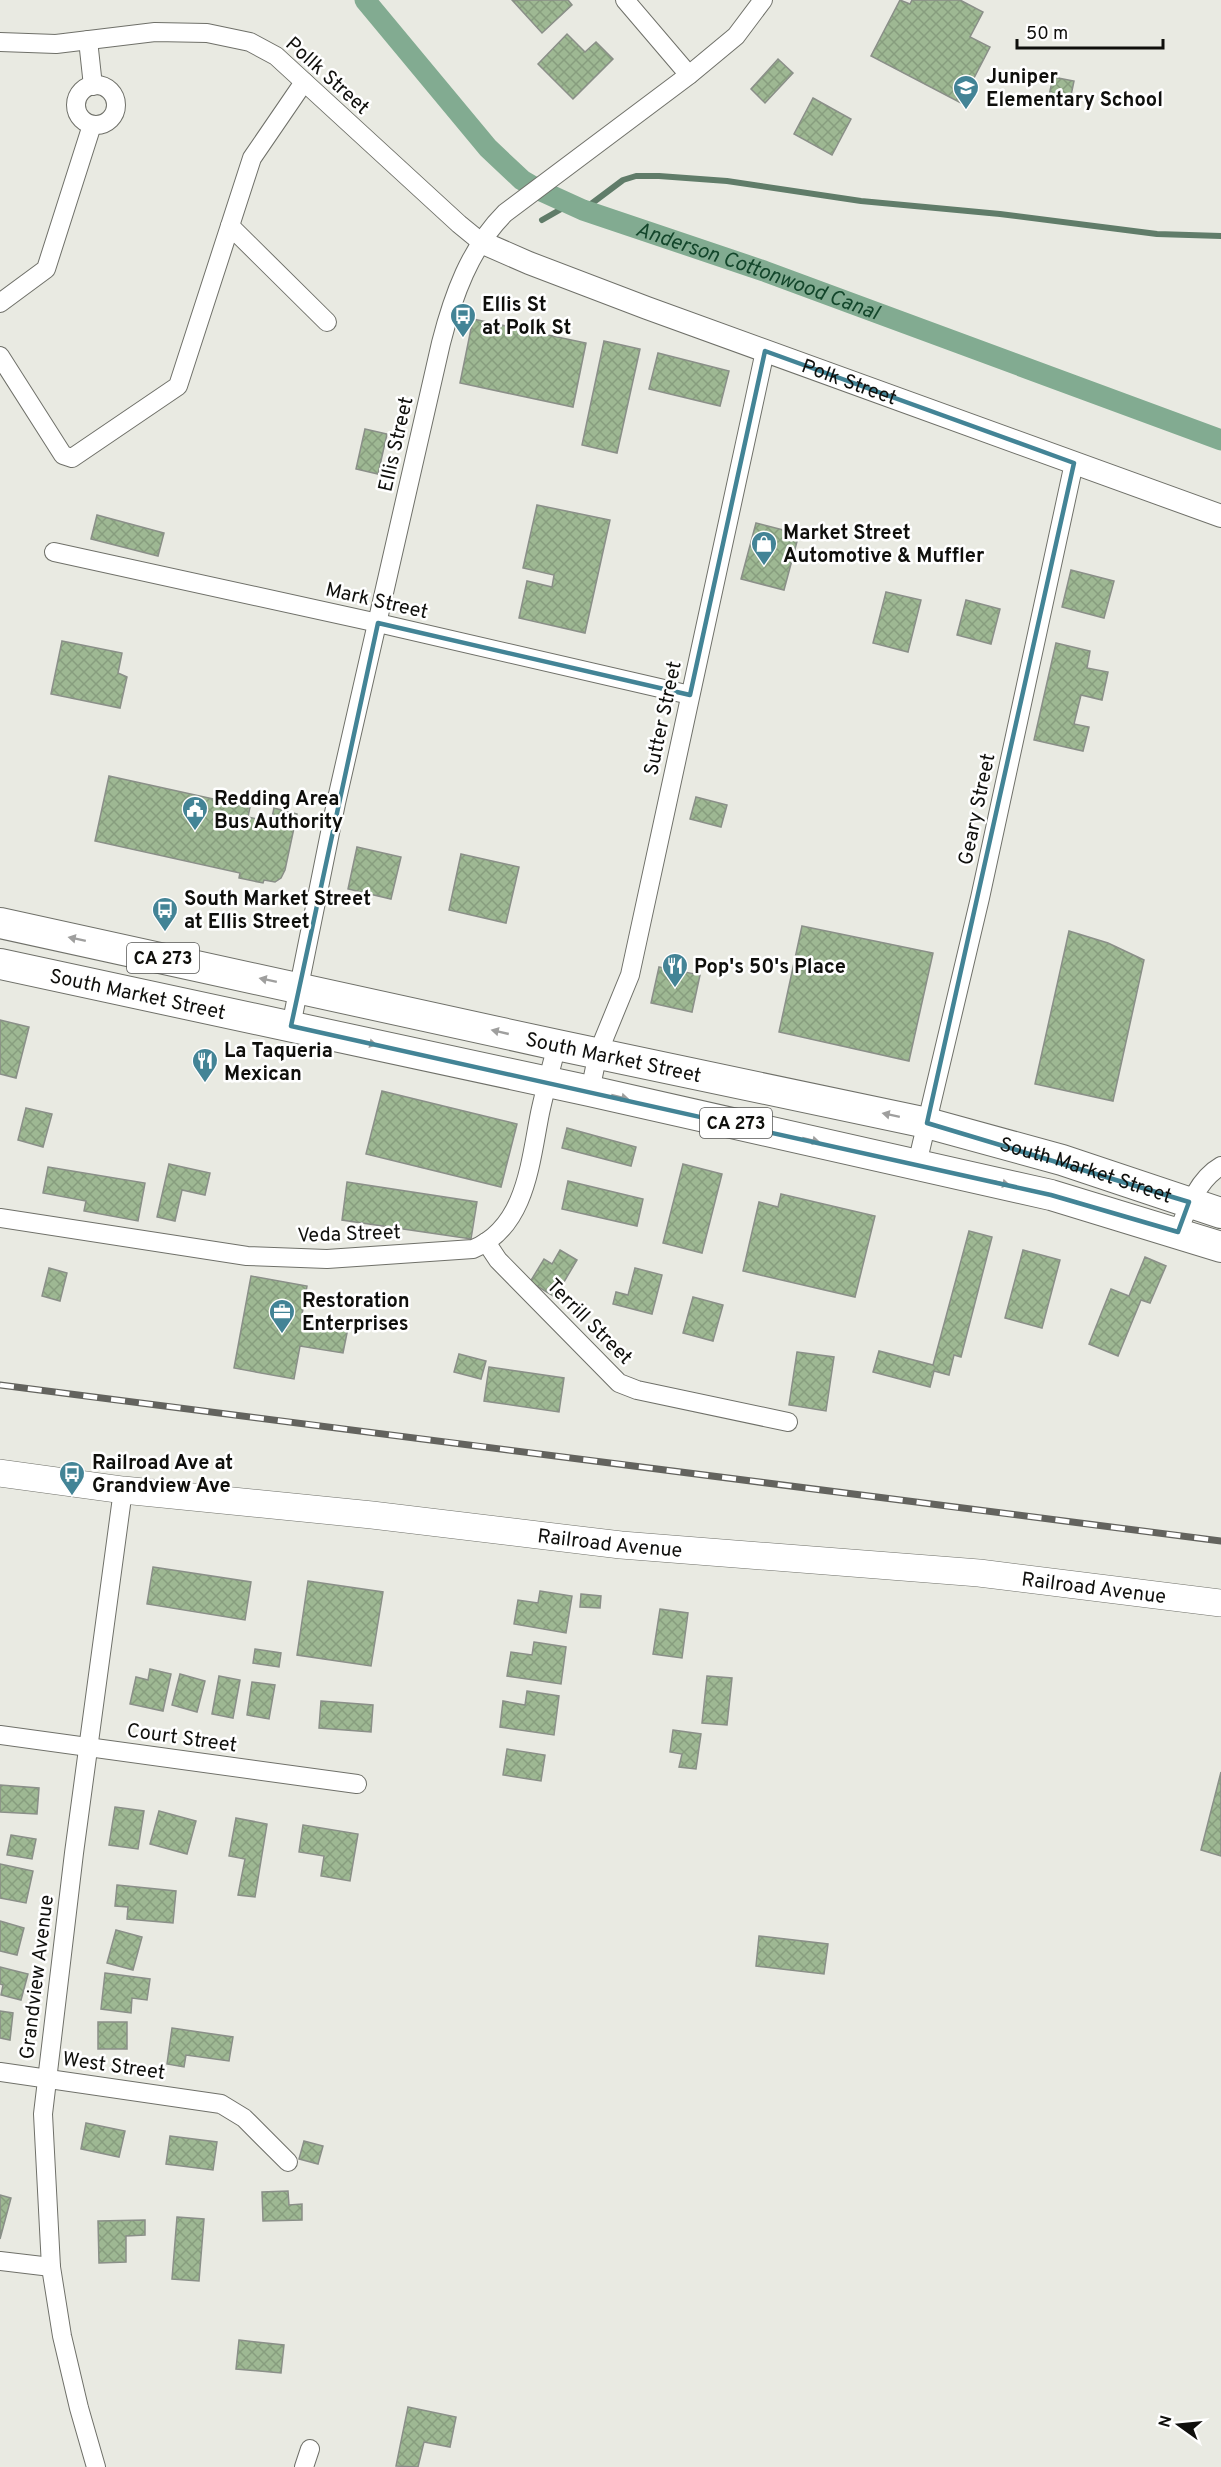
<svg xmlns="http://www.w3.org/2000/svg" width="1221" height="2467" font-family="Overpass,sans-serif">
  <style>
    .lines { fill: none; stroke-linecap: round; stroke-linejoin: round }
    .stream { stroke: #607c69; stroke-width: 6 }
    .canal { stroke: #82ab91; stroke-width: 21 }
    .building { fill: url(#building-cross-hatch); stroke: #8a8f88; stroke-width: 1.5 }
    .minor-casing { stroke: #6f7069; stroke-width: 20 }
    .tertiary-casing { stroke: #6f7069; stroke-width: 24 }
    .secondary-casing { stroke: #6f7069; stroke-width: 28 }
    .primary-casing { stroke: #6f7069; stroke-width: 32 }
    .minor { stroke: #fff; stroke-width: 18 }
    .tertiary { stroke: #fff; stroke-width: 22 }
    .secondary { stroke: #fff; stroke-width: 27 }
    .primary { stroke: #fff; stroke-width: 30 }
    .rail-casing { stroke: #63635e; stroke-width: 7 }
    .rail { stroke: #fff; stroke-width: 4.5; stroke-dasharray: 14; stroke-linecap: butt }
    .oneway { fill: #9f9f9e }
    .marked { fill: none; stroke: #438496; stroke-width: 4.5; stroke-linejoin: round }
    .labels { text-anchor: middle; stroke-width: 5; stroke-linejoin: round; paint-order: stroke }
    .shield { fill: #fff; stroke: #575755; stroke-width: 1.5 }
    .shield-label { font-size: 18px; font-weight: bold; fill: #0f0f0c }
    .street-label { font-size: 20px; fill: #0f0f0c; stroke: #fff }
    .poi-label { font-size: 20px; font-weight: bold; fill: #0f0f0c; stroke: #fff; text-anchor: start }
    .water-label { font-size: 21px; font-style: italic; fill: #13462b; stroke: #fff }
  </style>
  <defs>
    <pattern id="building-cross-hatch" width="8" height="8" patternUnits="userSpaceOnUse" patternTransform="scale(1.5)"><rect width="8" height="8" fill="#9eb893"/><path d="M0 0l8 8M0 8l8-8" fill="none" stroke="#879d7e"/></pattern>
  </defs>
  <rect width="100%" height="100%" fill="#e9eae2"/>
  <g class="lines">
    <!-- stream -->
    <g class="stream">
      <path d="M583 210 623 180 636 176H659L727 181 861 201 1000 214 1157 234 1221 236"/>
      <path d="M542 220 570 204"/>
    </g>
    <!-- canal -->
    <path class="canal" id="s1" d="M365 0 488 148 522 180 539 190 583 210 764 271 1221 440"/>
  </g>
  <!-- building -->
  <g class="building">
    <path d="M512 0H568L572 5 542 33Z"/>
    <path d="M900 0 910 4 912 0H960L983 12 970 37 990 47 961 103 871 56Z"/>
    <path d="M567 34 585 52 596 42 613 59 573 99 538 64Z"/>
    <path d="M778 59 793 73 765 103 751 89Z"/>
    <path d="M1053 77 1074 81 1069 105 1048 100Z"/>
    <path d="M813 98 851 119 832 155 794 134Z"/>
    <path d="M473 319 586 343 573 407 460 383Z"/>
    <path d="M604 341 640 349 617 453 582 445Z"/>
    <path d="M658 353 729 371 720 406 649 389Z"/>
    <path d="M365 429 387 434 378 474 356 469Z"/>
    <path d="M537 505 610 520 585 633 519 618 527 581 552 587 554 575 523 568Z"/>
    <path d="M97 515 164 533 158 556 91 539Z"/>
    <path d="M756 523 799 534 784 590 741 579Z"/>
    <path d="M1071 570 1114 581 1104 618 1062 607Z"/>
    <path d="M886 592 921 600 908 652 873 643Z"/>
    <path d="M966 600 1000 609 991 644 957 635Z"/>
    <path d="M62 641 122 653 118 673 127 677 120 708 51 694Z"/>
    <path d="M1056 643 1090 651 1087 668 1108 672 1102 700 1081 695 1074 724 1089 727 1083 751 1034 740Z"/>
    <path d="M109 776 250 807 248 817 271 822 274 808 297 814 285 870 281 878 275 882 264 880 263 883 239 878 240 873 95 841Z"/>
    <path d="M696 797 727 805 721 827 690 819Z"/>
    <path d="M357 847 401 857 391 899 348 889Z"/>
    <path d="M461 854 519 867 506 923 449 910Z"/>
    <path d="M802 926 933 953 909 1061 779 1032Z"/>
    <path d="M1069 931 1108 943 1144 960 1113 1101 1035 1084Z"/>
    <path d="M659 967 700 975 692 1012 651 1003Z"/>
    <path d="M0 1020 29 1027 16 1078 0 1074Z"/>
    <path d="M382 1091 517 1124 501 1187 366 1154Z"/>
    <path d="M26 1108 52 1114 43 1147 18 1140Z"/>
    <path d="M567 1128 636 1147 631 1166 562 1148Z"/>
    <path d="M169 1164 210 1173 205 1195 182 1190 175 1221 157 1217Z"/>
    <path d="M683 1164 722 1174 702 1253 663 1243Z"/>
    <path d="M48 1167 145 1183 138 1221 84 1211 86 1201 43 1193Z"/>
    <path d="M568 1181 643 1199 637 1226 562 1209Z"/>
    <path d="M347 1182 477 1202 471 1239 342 1220Z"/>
    <path d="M781 1194 875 1216 855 1297 743 1271 759 1202 778 1207Z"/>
    <path d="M969 1231 992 1237 961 1357 954 1355 949 1375 934 1371 930 1387 873 1372 879 1351 933 1365Z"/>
    <path d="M560 1250 577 1260 555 1297 530 1282 544 1259 552 1264Z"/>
    <path d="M1023 1250 1060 1260 1042 1328 1005 1318Z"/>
    <path d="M1145 1257 1166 1266 1150 1303 1141 1300 1118 1356 1089 1344 1111 1289 1129 1296Z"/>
    <path d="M49 1268 67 1273 60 1301 42 1296Z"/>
    <path d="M635 1268 662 1275 652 1314 613 1304 616 1292 628 1295Z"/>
    <path d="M251 1276 307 1286 301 1320 348 1328 343 1353 300 1346 294 1379 234 1368Z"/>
    <path d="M693 1297 723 1305 713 1341 683 1333Z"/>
    <path d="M797 1352 834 1357 826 1411 789 1405Z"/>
    <path d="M459 1354 486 1361 481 1379 454 1372Z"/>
    <path d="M489 1367 564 1378 559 1412 484 1401Z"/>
    <path d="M153 1567 251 1582 245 1620 147 1604Z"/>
    <path d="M308 1581 383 1592 371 1666 297 1655Z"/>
    <path d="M540 1591 572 1596 566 1633 514 1624 518 1600 538 1603Z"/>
    <path d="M581 1594 601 1596 600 1608 580 1607Z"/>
    <path d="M660 1609 688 1613 682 1658 653 1654Z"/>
    <path d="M534 1642 566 1647 561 1684 507 1676 511 1652 532 1655Z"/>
    <path d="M255 1649 281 1653 279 1667 253 1663Z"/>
    <path d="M150 1669 171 1674 163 1711 130 1704 136 1677 148 1680Z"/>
    <path d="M180 1674 205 1681 197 1712 172 1705Z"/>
    <path d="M219 1676 240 1680 233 1718 212 1714Z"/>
    <path d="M707 1676 732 1678 727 1725 702 1723Z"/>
    <path d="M252 1682 275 1685 269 1719 247 1715Z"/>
    <path d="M527 1691 559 1696 554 1735 500 1727 503 1701 525 1705Z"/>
    <path d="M321 1701 373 1705 371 1732 319 1728Z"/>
    <path d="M673 1730 701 1734 696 1769 679 1767 682 1754 670 1752Z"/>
    <path d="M507 1749 545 1755 541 1781 503 1775Z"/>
    <path d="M1221 1772V1856L1201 1850Z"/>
    <path d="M0 1785 39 1788 37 1814 0 1812Z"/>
    <path d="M115 1807 144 1811 138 1849 109 1845Z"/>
    <path d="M159 1811 196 1821 187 1854 150 1844Z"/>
    <path d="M236 1818 267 1824 255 1897 238 1895 245 1859 229 1856Z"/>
    <path d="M303 1825 358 1834 350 1881 321 1876 324 1856 299 1852Z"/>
    <path d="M11 1835 36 1839 32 1859 7 1855Z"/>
    <path d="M0 1864 33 1871 26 1903 0 1898Z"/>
    <path d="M117 1885 176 1891 173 1923 127 1919 128 1907 115 1906Z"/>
    <path d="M0 1921 24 1928 17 1955 0 1951Z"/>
    <path d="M116 1930 142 1937 133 1970 107 1963Z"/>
    <path d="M759 1936 828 1944 824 1974 756 1966Z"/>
    <path d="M0 1967 28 1974 21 2000 1 1995 3 1985 0 1984Z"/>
    <path d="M105 1973 150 1979 147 2000 132 1998 131 2013 101 2009Z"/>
    <path d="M0 2011 13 2013 10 2040 0 2038Z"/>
    <rect x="98" y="2022" width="29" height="27"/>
    <path d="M172 2028 233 2037 229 2061 186 2055 184 2067 167 2064Z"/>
    <path d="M86 2123 125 2131 119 2157 81 2149Z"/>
    <path d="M170 2136 217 2142 213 2170 166 2164Z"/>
    <path d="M304 2141 323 2146 318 2164 299 2159Z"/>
    <path d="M288 2191 289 2205 302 2204V2220L263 2221 262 2192Z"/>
    <path d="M0 2195 11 2198 0 2239Z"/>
    <path d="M177 2217 204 2219 199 2281 172 2279Z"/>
    <path d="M145 2220V2235L126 2236V2262L99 2263 98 2221Z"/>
    <path d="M239 2340 284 2345 281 2373 236 2369Z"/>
    <path d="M408 2407 456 2417 450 2447 424 2442 418 2467 396 2466Z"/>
  </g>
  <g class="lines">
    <defs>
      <g id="minor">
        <path d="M625 0 689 75"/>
        <path d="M88 40 93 86"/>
        <path d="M0 42 56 44 155 32 207 33 250 42 276 56 459 224 481 242"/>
        <circle cx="96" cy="105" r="20"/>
        <path d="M230 226 327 322"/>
        <path d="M0 303 46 269 92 125"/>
        <path d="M0 356 63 455 72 458 178 386 252 158 304 82"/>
        <path d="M54 552 378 623 690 695"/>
        <path d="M291 1026 336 803 441 343C453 296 470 248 505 213L689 75 736 36 763 0"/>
        <path d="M590 1091 598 1053 630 975 765 351"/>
        <path d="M917 1164 980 898 1074 463"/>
        <path d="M0 1218 247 1256 327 1259 473 1249C526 1227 530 1163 540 1113 545 1090 551 1068 557 1045"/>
        <path d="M1178 1232C1187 1209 1198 1179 1221 1166"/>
        <path d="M486 1242 498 1260 619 1383 637 1390 788 1422"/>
        <path d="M0 1735 357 1784"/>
        <path d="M0 2072 221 2104 244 2118 288 2162"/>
        <path d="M0 2261 51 2267"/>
        <path d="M96 2467 79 2408 62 2336 51 2267 43 2114 74 1853 123 1490"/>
        <path d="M304 2467 310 2449"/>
      </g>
      <g id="tertiary">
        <path id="s2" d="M481 242 529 263 647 308 1221 516"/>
      </g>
      <g id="secondary">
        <path id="s3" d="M0 1473 123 1490 372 1515 621 1545 979 1573 1221 1603"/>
      </g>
      <g id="primary">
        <path id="s4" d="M0 923 557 1045 927 1123 1062 1160 1221 1213"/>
        <path id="s5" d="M0 964 590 1091 1051 1195 1221 1247"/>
      </g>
    </defs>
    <!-- minor casing -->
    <use href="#minor" class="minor-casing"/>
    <!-- tertiary casing -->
    <use href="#tertiary" class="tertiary-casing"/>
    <!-- secondary casing -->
    <use href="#secondary" class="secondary-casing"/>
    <!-- primary casing -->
    <use href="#primary" class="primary-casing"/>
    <!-- minor -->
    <use href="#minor" class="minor"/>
    <!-- tertiary -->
    <use href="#tertiary" class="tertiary"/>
    <!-- secondary -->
    <use href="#secondary" class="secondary"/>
    <!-- primary -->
    <use href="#primary" class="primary"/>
    <defs>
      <path id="rail" d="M0 1385 1221 1541"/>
    </defs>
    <!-- rail casing -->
    <use href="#rail" class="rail-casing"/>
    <!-- rail -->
    <use href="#rail" class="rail"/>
  </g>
  <!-- one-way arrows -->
  <defs><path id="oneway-solid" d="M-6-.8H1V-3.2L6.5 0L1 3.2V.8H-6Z" transform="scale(1.5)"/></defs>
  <g class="oneway">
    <use href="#oneway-solid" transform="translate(77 939) rotate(-168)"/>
    <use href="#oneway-solid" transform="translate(268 980) rotate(-168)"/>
    <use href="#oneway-solid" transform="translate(500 1032) rotate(-167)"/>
    <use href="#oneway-solid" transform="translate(368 1043) rotate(12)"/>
    <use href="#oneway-solid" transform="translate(620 1097) rotate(13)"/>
    <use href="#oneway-solid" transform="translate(891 1115) rotate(-168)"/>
    <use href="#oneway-solid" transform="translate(811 1140) rotate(13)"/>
    <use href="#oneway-solid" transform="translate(1001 1183) rotate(13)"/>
  </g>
  <!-- marked area -->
  <path class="marked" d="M765 351 1074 463 927 1123 1189 1202 1178 1232 1051 1195 291 1026 378 623 690 695Z"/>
  <!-- icons -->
  <defs>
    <symbol id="school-pin" viewBox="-11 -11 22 30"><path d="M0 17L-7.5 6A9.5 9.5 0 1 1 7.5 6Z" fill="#438496" stroke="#fff"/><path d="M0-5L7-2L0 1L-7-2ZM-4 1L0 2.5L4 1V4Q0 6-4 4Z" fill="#fff"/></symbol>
    <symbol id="bus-pin" viewBox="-11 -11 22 30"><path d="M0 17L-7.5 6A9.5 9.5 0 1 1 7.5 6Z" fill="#438496" stroke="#fff"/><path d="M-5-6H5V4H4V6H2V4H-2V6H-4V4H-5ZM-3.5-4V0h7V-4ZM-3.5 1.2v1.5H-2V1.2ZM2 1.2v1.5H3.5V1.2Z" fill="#fff"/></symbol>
    <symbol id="shop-pin" viewBox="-11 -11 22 30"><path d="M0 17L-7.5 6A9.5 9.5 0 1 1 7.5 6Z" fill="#438496" stroke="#fff"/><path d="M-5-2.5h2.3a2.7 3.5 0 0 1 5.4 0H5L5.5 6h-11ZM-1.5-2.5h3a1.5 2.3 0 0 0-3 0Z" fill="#fff"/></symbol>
    <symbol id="civic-pin" viewBox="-11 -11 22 30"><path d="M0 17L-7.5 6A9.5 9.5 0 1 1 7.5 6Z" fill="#438496" stroke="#fff"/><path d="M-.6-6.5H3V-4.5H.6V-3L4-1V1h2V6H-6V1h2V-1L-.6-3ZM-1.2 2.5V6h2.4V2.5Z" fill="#fff"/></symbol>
    <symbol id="restaurant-pin" viewBox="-11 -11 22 30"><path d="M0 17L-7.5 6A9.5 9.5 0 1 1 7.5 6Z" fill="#438496" stroke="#fff"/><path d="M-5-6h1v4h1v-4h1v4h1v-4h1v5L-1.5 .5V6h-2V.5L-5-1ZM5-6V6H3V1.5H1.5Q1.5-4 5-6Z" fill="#fff"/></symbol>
    <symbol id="office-pin" viewBox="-11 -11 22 30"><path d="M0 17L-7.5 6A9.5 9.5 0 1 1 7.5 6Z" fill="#438496" stroke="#fff"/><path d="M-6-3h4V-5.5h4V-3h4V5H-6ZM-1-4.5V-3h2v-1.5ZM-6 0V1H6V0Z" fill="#fff"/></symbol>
  </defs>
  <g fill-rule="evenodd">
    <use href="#school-pin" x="951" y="73" width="30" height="40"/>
    <use href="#bus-pin" x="448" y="301" width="30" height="40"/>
    <use href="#shop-pin" x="749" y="529" width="30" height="40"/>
    <use href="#civic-pin" x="180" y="794" width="30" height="40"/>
    <use href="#bus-pin" x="150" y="895" width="30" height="40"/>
    <use href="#restaurant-pin" x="660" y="951" width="30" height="40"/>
    <use href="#restaurant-pin" x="190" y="1046" width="30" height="40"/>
    <use href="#office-pin" x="267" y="1297" width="30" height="40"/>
    <use href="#bus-pin" x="57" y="1459" width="30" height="40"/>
  </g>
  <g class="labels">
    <!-- shield labels -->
    <g class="shield">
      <rect x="127" y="943" width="72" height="30" rx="4.5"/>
      <rect x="700" y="1108" width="72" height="30" rx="4.5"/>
    </g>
    <g class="shield-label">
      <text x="163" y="964">CA 273</text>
      <text x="736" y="1129">CA 273</text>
    </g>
    <!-- street labels -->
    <g class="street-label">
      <text transform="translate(328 75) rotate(42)" y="7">Pollk Street</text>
      <text dy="7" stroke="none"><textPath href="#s2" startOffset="394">Polk Street</textPath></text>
      <text transform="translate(395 444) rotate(-77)" y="7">Ellis Street</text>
      <text transform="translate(377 600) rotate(13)" y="7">Mark Street</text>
      <text transform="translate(662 718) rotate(-78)" y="7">Sutter Street</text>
      <text transform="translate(976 809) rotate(-78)" y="7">Geary Street</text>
      <text dy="7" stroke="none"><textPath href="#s5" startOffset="141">South Market Street</textPath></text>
      <text dy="7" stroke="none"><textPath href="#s4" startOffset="628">South Market Street</textPath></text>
      <text dy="7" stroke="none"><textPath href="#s4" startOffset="1114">South Market Street</textPath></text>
      <text transform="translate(349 1233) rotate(-2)" y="7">Veda Street</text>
      <text transform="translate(590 1321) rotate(45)" y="7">Terrill Street</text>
      <text dy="7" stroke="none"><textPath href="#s3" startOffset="614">Railroad Avenue</textPath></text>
      <text dy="7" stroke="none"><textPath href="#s3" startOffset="1100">Railroad Avenue</textPath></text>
      <text transform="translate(182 1737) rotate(8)" y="7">Court Street</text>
      <text transform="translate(36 1977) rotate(-83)" y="7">Grandview Avenue</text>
      <text transform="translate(114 2065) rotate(8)" y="7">West Street</text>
    </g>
    <!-- poi labels -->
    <g class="poi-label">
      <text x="986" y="83">Juniper<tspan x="986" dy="23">Elementary School</tspan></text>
      <text x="482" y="311">Ellis St<tspan x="482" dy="23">at Polk St</tspan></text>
      <text x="783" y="539">Market Street<tspan x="783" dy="23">Automotive &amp; Muffler</tspan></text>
      <text x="214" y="805">Redding Area<tspan x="214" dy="23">Bus Authority</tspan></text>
      <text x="184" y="905">South Market Street<tspan x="184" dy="23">at Ellis Street</tspan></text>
      <text x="694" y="973">Pop's 50's Place</text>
      <text x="224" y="1057">La Taqueria<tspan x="224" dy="23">Mexican</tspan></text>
      <text x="302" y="1307">Restoration<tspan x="302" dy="23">Enterprises</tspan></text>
      <text x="92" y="1469">Railroad Ave at<tspan x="92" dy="23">Grandview Ave</tspan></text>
    </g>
    <!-- water labels -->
    <g class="water-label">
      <text dy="7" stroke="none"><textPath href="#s1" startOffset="492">Anderson Cottonwood Canal</textPath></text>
    </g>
  </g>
  <!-- north arrow -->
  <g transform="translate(1179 2425) rotate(285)" stroke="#ffffff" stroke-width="4.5" paint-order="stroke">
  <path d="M0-4.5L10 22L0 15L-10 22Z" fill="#0f0f0c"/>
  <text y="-9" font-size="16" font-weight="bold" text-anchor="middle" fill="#0f0f0c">N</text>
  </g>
  <!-- scale -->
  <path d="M1017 39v9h146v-9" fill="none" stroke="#0f0f0c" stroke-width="3"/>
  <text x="1026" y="39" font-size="18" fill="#0f0f0c" stroke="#ffffff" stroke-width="4.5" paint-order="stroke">50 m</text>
</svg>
